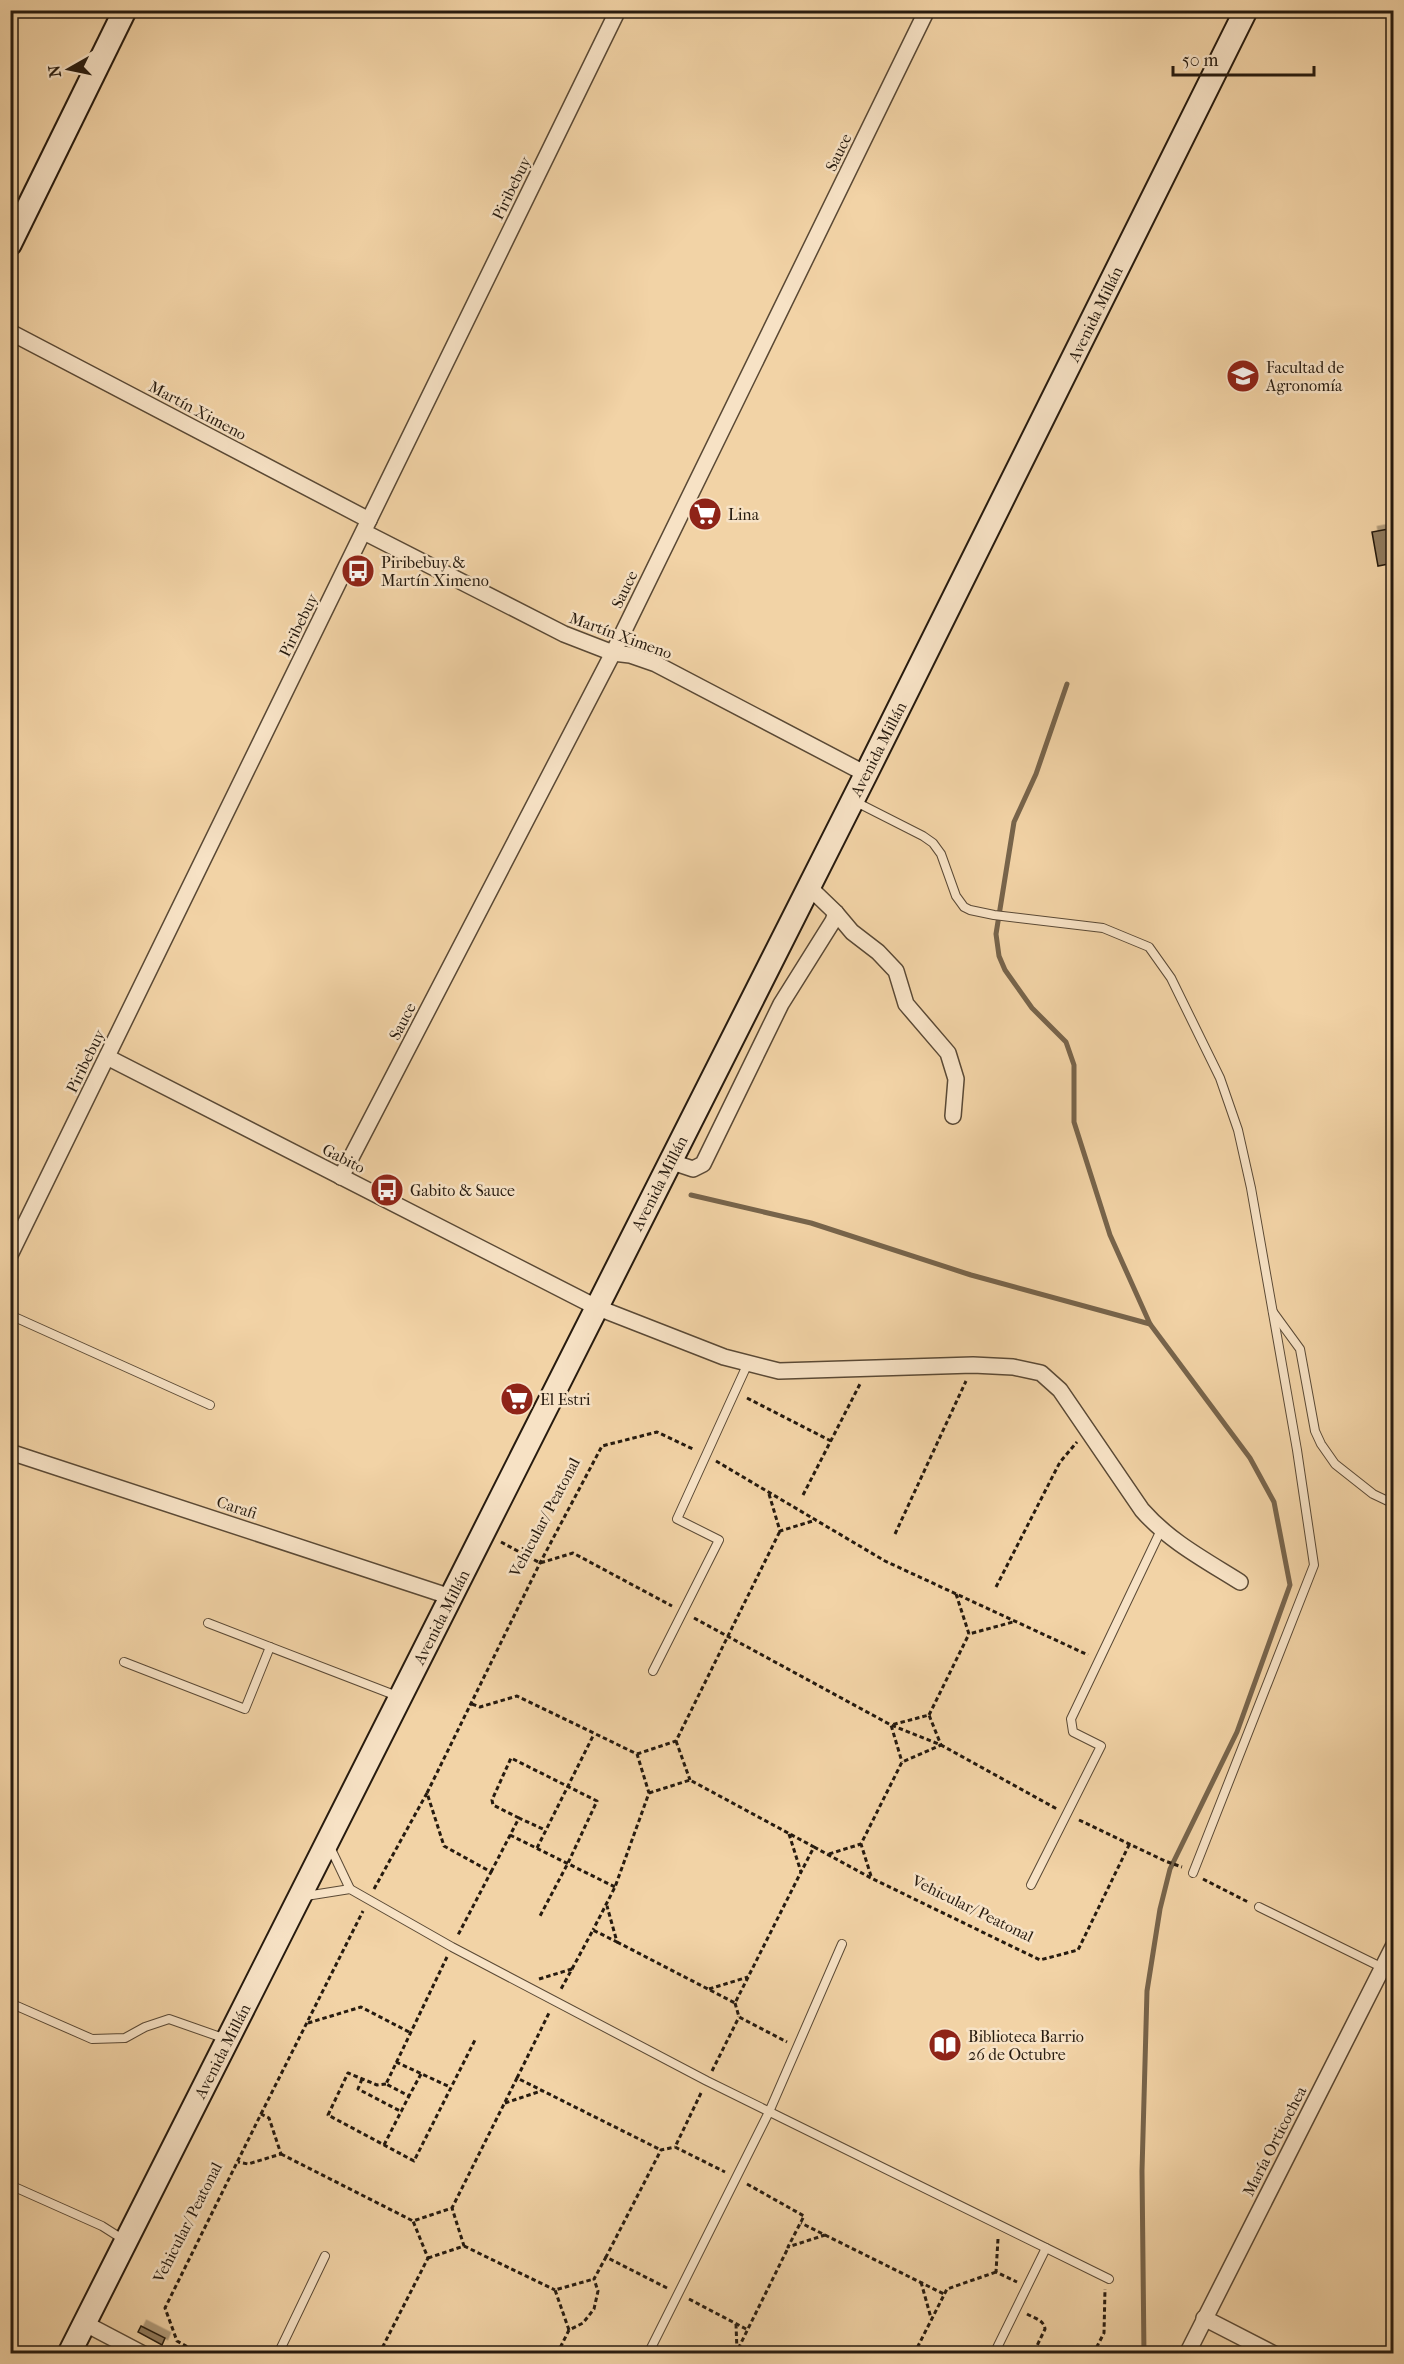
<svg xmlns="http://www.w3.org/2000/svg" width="1404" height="2364" font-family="'IM FELL French Canon',serif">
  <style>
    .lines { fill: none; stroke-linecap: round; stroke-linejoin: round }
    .stream { stroke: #77644b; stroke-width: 5 }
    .building { fill: #917b5e; stroke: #271b0f; stroke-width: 1.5; filter: url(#shadow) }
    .lane-casing { stroke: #5a4935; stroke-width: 10 }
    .street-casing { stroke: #5a4935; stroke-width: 18 }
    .secondary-casing { stroke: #271b0f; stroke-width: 26 }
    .path { stroke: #271b0f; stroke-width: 3; stroke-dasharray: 4.5 3; stroke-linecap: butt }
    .lane { stroke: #f7e2c5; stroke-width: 8 }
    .street { stroke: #f7e2c5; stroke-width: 15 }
    .secondary { stroke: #f7e2c5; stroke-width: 22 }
    .labels { text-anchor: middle; stroke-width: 5; stroke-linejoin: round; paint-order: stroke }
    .street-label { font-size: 16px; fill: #271b0f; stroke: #f7e2c5 }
    .poi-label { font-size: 16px; fill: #271b0f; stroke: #f7e2c5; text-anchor: start }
  </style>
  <defs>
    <filter id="shadow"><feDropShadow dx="5.5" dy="-5.5" stdDeviation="0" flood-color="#0004"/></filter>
  </defs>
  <rect width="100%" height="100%" fill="#f2d3a6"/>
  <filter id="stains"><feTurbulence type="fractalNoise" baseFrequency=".00333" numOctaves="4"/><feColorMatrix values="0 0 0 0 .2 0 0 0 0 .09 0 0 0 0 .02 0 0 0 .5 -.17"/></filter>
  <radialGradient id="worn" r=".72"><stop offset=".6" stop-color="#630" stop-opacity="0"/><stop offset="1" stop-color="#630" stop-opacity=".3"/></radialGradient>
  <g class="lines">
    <!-- stream -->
    <g class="stream">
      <path d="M1067 684 1036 774 1014 822 996 934 999 956 1005 970 1032 1008 1066 1042 1074 1065V1122L1110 1235 1150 1324 1250 1458 1274 1502 1290 1585 1237 1732 1170 1869 1160 1909 1147 1991 1142 2171 1144 2354"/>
      <path d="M691 1195 811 1223 971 1275 1150 1324"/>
    </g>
  </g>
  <!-- building -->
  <g class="building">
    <path d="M1394 528V563L1378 566 1372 532Z"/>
    <path d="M141 2326 165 2338 162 2345 138 2332Z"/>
  </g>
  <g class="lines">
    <defs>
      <g id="lane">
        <path d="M854 801 923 836 933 843 941 854 956 896 964 907 970 910 994 915 1103 928 1149 947 1171 978 1220 1078 1238 1130 1251 1188 1297 1450 1314 1565 1193 1873"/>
        <path d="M1273 1312 1300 1349 1315 1431 1321 1444 1335 1464 1373 1494 1394 1504"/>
        <path d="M10 1315 210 1405"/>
        <path d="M208 1623 397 1696"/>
        <path d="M124 1662 245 1709 270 1647"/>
        <path d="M653 1671 719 1540 677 1519 748 1363"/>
        <path d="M330 1847 350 1889"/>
        <path d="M1031 1885 1101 1746 1073 1732 1071 1719 1161 1530"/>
        <path d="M306 1896 350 1889 452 1947 707 2081 1109 2279"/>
        <path d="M1259 1907 1381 1967"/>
        <path d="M10 2003 92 2039 125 2038 145 2027 169 2019 226 2039"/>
        <path d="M10 2185 102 2226 124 2240"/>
        <path d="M278 2354 325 2256"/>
        <path d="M648 2354 769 2112 842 1944"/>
        <path d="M994 2354 1046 2248"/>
      </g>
      <g id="street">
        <path d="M10 332 369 520"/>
        <path d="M364 532 564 634 613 653 630 655 656 664 866 774"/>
        <path d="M809 887 836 913 852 932 878 952 896 971 906 1004 948 1053 956 1079 953 1116"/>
        <path d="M107 1057 596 1307 724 1357 779 1371 973 1365 1013 1367 1041 1373 1060 1390 1142 1510C1169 1541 1205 1560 1240 1582"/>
        <path d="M669 1161 693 1169 703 1164 781 1004 833 921 836 913"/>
        <path d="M341 1177 613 653 927 10"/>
        <path d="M10 1255 618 10"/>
        <path d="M10 1452 451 1597"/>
        <path d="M1204 2318 1274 2354"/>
        <path d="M84 2323 143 2354"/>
        <path d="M1187 2354 1394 1945"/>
      </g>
      <g id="secondary">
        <path d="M10 244 125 10"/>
        <path d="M69 2354 866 774 1246 10"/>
      </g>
    </defs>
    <!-- lane casing -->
    <use href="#lane" class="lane-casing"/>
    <!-- street casing -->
    <use href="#street" class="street-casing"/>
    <!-- secondary casing -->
    <use href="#secondary" class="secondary-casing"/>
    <!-- path -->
    <g class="path">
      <path d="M747 1398 831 1441"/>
      <path d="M716 1461 885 1561 1088 1655"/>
      <path d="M769 1494 780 1531 816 1520"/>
      <path d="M803 1495 860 1384"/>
      <path d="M895 1534 966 1381"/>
      <path d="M501 1542 540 1563 573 1553 672 1606"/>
      <path d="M996 1587 1060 1462 1077 1442"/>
      <path d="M956 1594 969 1634 1013 1622"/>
      <path d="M694 1618 891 1725 941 1745 1057 1809"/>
      <path d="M472 1704 480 1707 517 1696 637 1754 649 1793 615 1887 593 1930"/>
      <path d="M929 1715 969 1634"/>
      <path d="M676 1741 690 1780"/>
      <path d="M637 1754 676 1741 780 1531"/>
      <path d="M427 1793 540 1563 602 1446 657 1432 695 1450"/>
      <path d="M649 1793 690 1780 814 1847 801 1872 789 1834"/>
      <path d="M519 1818 493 1805 492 1800 511 1758 597 1801 568 1863 540 1916"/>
      <path d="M1079 1820 1165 1861 1182 1867"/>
      <path d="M510 1835 615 1887"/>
      <path d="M814 1847 871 1878 1040 1960 1078 1950 1130 1843"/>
      <path d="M537 1848 594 1734"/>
      <path d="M829 1854 861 1844"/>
      <path d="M491 1872 519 1818 545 1830"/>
      <path d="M871 1876 861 1844 902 1762 941 1745 929 1715 891 1725 902 1762"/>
      <path d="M1203 1879 1248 1902"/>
      <path d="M374 1889 427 1793 444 1846 491 1872 458 1935"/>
      <path d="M617 1942 735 2003 801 1872"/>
      <path d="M572 1969 593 1930 617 1942 607 1906"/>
      <path d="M539 1979 572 1969 561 1989"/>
      <path d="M709 1989 748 1977"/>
      <path d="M735 2003 739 2017 787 2042"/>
      <path d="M308 2023 361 2007 411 2033"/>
      <path d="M396 2062 450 2087"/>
      <path d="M712 2071 739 2017"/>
      <path d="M421 2074 409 2096 386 2084 447 1957"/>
      <path d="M517 2078 550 2011"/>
      <path d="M362 2079 358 2089 402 2112"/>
      <path d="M386 2084 377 2085 348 2073 328 2115 414 2161 475 2040"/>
      <path d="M701 2093 675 2147 725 2172"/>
      <path d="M505 2103 541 2091"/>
      <path d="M261 2114 363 1911"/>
      <path d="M384 2145 409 2096"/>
      <path d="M281 2154 413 2221"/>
      <path d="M747 2184 804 2216 788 2247 825 2235 801 2223"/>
      <path d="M825 2235 944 2294"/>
      <path d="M998 2239 996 2272 1017 2282"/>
      <path d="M464 2246 555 2290"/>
      <path d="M428 2258 464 2246 452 2208"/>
      <path d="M921 2282 931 2318"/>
      <path d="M667 2288 606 2257 661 2150 675 2147"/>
      <path d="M689 2299 748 2330"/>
      <path d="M1027 2314C1034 2318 1044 2320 1045 2329L1033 2354"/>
      <path d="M736 2324 737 2351 788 2248"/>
      <path d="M569 2330 555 2290 594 2279"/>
      <path d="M200 2354 177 2341 165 2308 261 2114 269 2118 281 2154 248 2164 238 2162"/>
      <path d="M379 2354 428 2258 413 2221 452 2208 517 2078 661 2150"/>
      <path d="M557 2354 569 2330 583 2323 594 2309 598 2291 594 2279 606 2257"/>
      <path d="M733 2354 737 2351 738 2354"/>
      <path d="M914 2354 947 2289 996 2272"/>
      <path d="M1093 2354 1104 2333 1105 2289"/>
    </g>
    <!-- lane -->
    <use href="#lane" class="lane"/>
    <!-- street -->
    <use href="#street" class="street"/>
    <!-- secondary -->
    <use href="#secondary" class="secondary"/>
  </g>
  <!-- icons -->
  <defs>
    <symbol id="university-disc" viewBox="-11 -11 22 22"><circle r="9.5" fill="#8f2418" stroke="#f7e2c5"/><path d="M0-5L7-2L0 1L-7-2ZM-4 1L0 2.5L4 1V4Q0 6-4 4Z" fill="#fff"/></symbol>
    <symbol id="supermarket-disc" viewBox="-11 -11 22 22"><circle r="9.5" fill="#8f2418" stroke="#f7e2c5"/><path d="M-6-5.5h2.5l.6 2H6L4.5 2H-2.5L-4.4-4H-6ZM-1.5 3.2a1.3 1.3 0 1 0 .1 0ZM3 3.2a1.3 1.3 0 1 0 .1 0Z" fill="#fff"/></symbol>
    <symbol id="bus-disc" viewBox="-11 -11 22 22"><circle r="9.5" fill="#8f2418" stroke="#f7e2c5"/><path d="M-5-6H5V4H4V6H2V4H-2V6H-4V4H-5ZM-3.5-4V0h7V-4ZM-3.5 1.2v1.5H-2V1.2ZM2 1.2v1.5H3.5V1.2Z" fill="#fff"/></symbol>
    <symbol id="library-disc" viewBox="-11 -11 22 22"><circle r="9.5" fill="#8f2418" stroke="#f7e2c5"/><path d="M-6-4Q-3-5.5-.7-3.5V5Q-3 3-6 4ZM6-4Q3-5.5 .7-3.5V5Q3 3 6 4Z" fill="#fff"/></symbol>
  </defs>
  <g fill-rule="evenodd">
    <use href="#university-disc" x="1224" y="357" width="38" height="38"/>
    <use href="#supermarket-disc" x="686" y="495" width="38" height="38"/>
    <use href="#bus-disc" x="339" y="552" width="38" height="38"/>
    <use href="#bus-disc" x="368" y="1171" width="38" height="38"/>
    <use href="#supermarket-disc" x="498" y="1380" width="38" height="38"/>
    <use href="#library-disc" x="926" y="2026" width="38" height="38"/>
  </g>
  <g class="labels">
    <!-- street labels -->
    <g class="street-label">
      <text transform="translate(838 152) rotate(-64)" y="6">Sauce</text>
      <text transform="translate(511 188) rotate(-64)" y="6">Piribebuy</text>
      <text transform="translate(1095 314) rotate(-64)" y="6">Avenida Millán</text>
      <text transform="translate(198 410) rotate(28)" y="6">Martín Ximeno</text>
      <text transform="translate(624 589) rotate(-64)" y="6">Sauce</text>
      <text transform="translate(298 625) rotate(-64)" y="6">Piribebuy</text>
      <text transform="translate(621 635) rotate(20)" y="6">Martín Ximeno</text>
      <text transform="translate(878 749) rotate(-63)" y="6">Avenida Millán</text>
      <text transform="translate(402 1021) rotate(-63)" y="6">Sauce</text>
      <text transform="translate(85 1061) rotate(-64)" y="6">Piribebuy</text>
      <text transform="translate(344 1158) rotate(27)" y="6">Gabito</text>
      <text transform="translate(659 1183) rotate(-63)" y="6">Avenida Millán</text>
      <text transform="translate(237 1507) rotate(18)" y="6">Carafi</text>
      <text transform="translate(544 1517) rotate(-62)" y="6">Vehicular/ Peatonal</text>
      <text transform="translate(441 1617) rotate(-63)" y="6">Avenida Millán</text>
      <text transform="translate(973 1908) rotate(26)" y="6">Vehicular/ Peatonal</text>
      <text transform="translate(222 2051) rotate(-63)" y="6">Avenida Millán</text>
      <text transform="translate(1274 2141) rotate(-63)" y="6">María Orticochea</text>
      <text transform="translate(187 2222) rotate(-63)" y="6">Vehicular/ Peatonal</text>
    </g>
    <!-- poi labels -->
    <g class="poi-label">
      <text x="1266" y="373">Facultad de<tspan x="1266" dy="18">Agronomía</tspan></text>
      <text x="728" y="520">Lina</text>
      <text x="381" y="568">Piribebuy &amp;<tspan x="381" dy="18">Martín Ximeno</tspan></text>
      <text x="410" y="1196">Gabito &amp; Sauce</text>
      <text x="540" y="1405">El Estri</text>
      <text x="968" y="2042">Biblioteca Barrio<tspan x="968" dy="18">26 de Octubre</tspan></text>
    </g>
  </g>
  <!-- margin -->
  <rect width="1404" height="2364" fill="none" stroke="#f2d3a6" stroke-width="36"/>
  <rect x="12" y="12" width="1380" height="2340" fill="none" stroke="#271b0f" stroke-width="3"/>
  <rect x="18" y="18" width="1368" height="2328" fill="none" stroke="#271b0f" stroke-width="1.5"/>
  <!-- north arrow -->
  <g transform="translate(69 69) rotate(261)" stroke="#f7e2c5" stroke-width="4.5" paint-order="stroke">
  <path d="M0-4.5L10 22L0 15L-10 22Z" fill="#271b0f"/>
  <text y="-9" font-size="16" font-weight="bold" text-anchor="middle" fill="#271b0f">N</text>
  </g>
  <!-- scale -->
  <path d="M1173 66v9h141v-9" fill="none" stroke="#271b0f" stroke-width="3"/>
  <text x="1182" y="66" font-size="18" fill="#271b0f" stroke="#f7e2c5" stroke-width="4.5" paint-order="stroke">50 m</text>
  <rect width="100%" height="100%" filter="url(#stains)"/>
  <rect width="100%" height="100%" fill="url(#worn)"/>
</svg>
